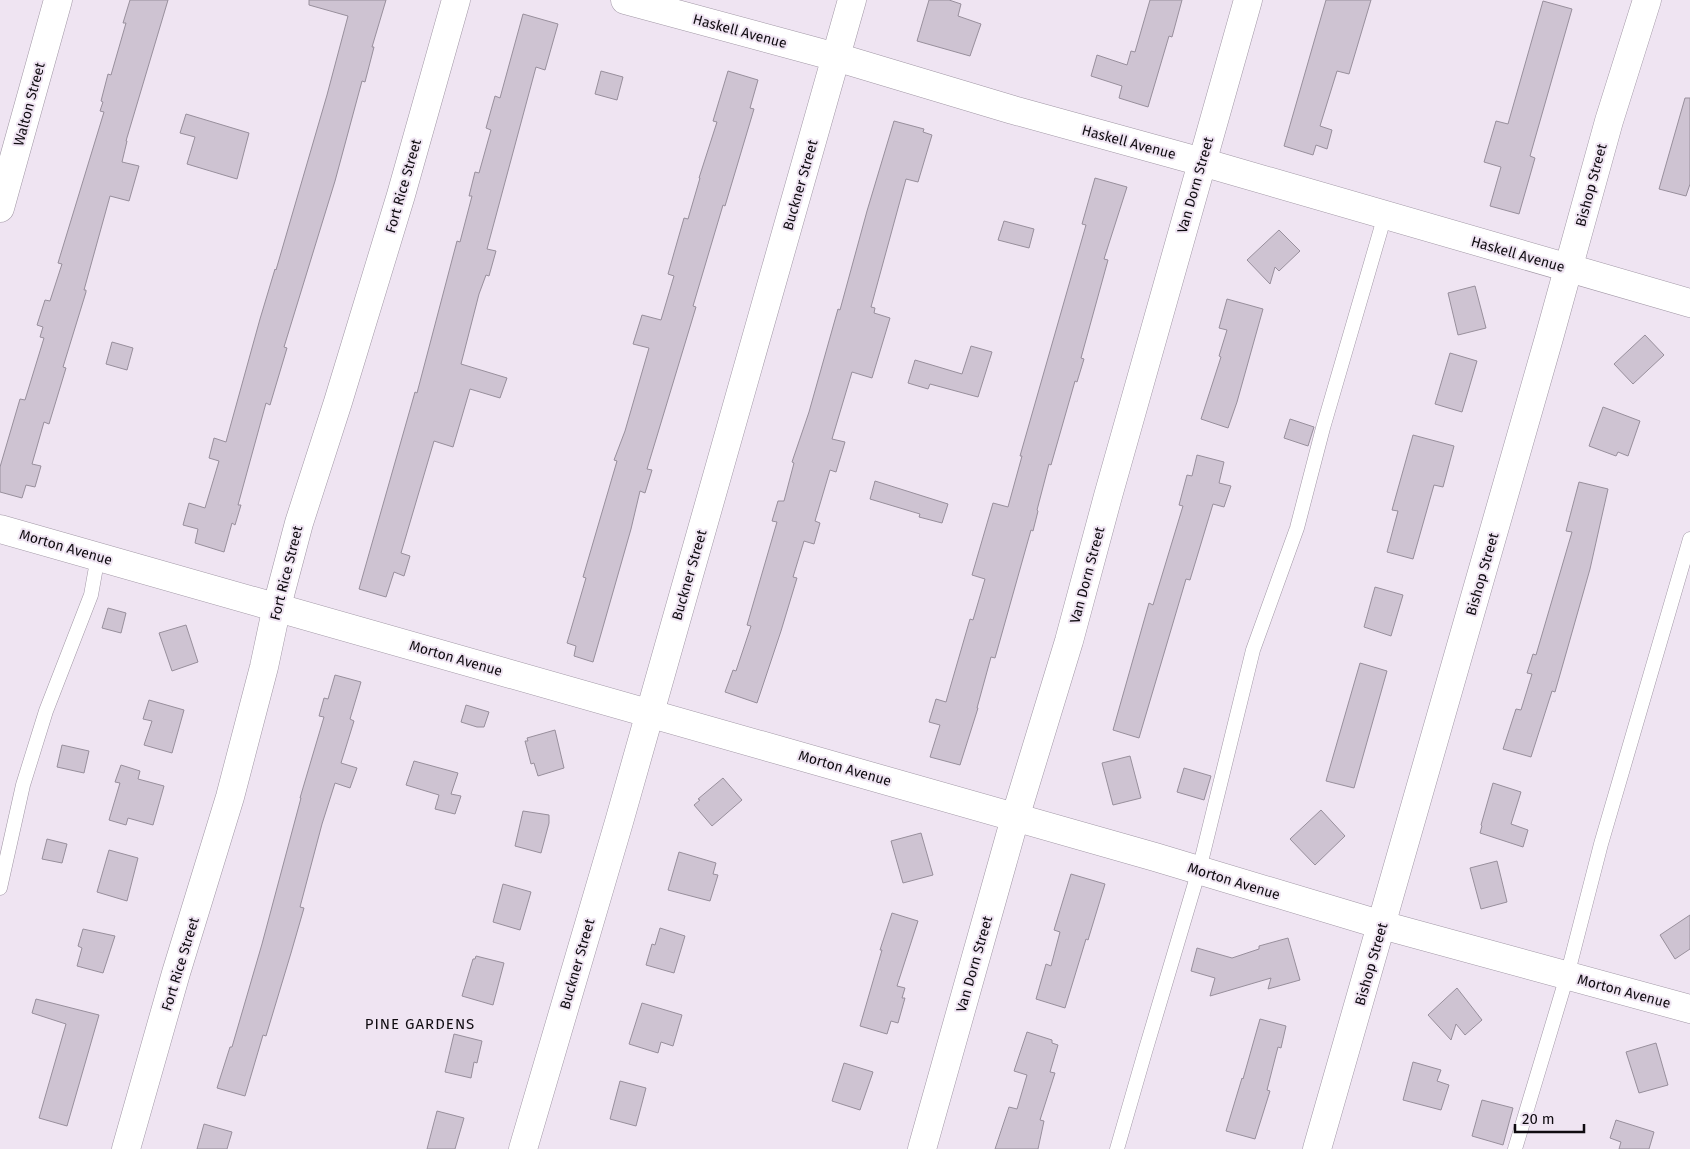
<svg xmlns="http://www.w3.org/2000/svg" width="1690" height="1149" font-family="'Fira Sans',sans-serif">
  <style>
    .building { fill: #cec3d2; stroke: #988f9c }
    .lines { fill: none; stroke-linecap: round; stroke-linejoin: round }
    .service-casing { stroke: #a197a5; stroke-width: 15 }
    .minor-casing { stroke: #a197a5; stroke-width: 29 }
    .service { stroke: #fff; stroke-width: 14 }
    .minor { stroke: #fff; stroke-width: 28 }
    .labels { text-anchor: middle; stroke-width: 4; stroke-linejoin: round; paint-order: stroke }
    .street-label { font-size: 14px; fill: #0f0b10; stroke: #efe4f2 }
    .neighbourhood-label { font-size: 15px; letter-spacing: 1px; fill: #0f0b10; stroke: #efe4f2 }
  </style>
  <rect width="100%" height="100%" fill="#efe4f2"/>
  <!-- building -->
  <g class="building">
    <path d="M130 0H168L126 141H127L122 162 139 166 129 201 110 196 84 290H86V292L63 367 66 368 49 424 44 422 32 464 41 466 35 487 26 485 22 498 0 492V467L20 399 25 400 44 338 40 337 43 327 37 325 45 300 50 301 62 264 58 263 104 112 100 111 103 102 101 101 108 74 111 75 126 23H123Z"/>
    <path d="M309 0H386L372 47H374L365 82 362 81 335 181 284 347 287 348 270 405 266 403 238 505H241L235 525 232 523 224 552 195 543 198 529 183 525 189 503 205 508 219 461 209 458 214 438 226 442 260 319 275 269 276 270 327 95 348 16 309 5Z"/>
    <path d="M929 0H949L961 4 958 16 981 24 970 56 917 41Z"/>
    <path d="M1150 0H1182L1172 37 1169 36 1148 107 1119 98 1122 86 1091 76 1097 55 1127 65 1131 51 1135 52Z"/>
    <path d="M1326 0H1371L1349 74 1337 71 1320 126 1332 130 1327 149 1316 145 1313 155 1284 146Z"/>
    <path d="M1543 1 1572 9 1530 156 1535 158 1519 214 1490 206 1501 167 1484 162 1496 121 1508 124Z"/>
    <path d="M523 14 558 24 545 70 536 67 487 249 496 251 489 276 486 275 479 294 461 364 507 378 500 398 470 389 453 447 434 441 401 553 410 556 404 576 394 572 386 597 359 589 415 392 417 393 457 241 460 242 472 196H469L475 172 479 173 491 130 486 128 495 96 500 98 503 87Z"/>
    <path d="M601 71 623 77 617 100 595 94Z"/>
    <path d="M728 71 758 80 750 108 754 109 725 206 723 205 693 306 696 307 647 469 652 470 645 493 640 491 631 529 593 662 574 656 576 646 567 643 586 578 583 577 617 461 614 460 625 431 649 348 633 344 642 315 661 320 674 276 668 274 684 218 688 219 700 178H699L717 122 713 121Z"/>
    <path d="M1685 98H1690V184L1686 196 1659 189Z"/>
    <path d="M186 114 249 133 237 179 187 164 195 137 180 133Z"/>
    <path d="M894 121 924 129 923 132 932 135 918 182 906 179 871 307 875 308 874 313 890 318 872 378 852 372 832 439 845 442 836 472 830 470 815 521 820 523 814 544 804 541 793 577 797 578 781 631 757 703 725 692 733 670 736 671 751 626 747 625 777 522 772 521 778 501H784L794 463 792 462 809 412 838 309 840 310 867 211Z"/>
    <path d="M1095 178 1127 187 1104 259 1108 260 1081 358 1084 359 1077 382 1075 381 1051 465 1049 464 1037 510 1038 511 1033 531 1031 530 995 658 991 657 977 708H978L960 765 930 757 940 725 929 722 936 699 946 702 970 619 973 620 985 579 972 575 993 503 1008 507 1022 456H1020L1086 225 1082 224Z"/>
    <path d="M1004 221 1034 229 1029 248 998 240Z"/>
    <path d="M1279 230 1300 251 1279 271 1275 267 1270 284 1247 260Z"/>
    <path d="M1475 286 1486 328 1458 335 1448 293Z"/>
    <path d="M1227 299 1263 309 1237 402 1228 428 1201 419 1221 357 1219 356 1227 330 1219 328Z"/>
    <path d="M1645 335 1664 355 1633 384 1614 364Z"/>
    <path d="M112 342 133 348 127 370 106 364Z"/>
    <path d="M971 346 992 352 978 397 930 384 928 389 908 383 915 360 962 374Z"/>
    <path d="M1450 353 1477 361 1462 412 1435 404Z"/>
    <path d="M1603 407 1640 421 1628 456 1618 452 1616 456 1589 446Z"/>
    <path d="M1290 419 1314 427 1308 446 1284 438Z"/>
    <path d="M1413 435 1454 446 1443 487 1434 485 1413 559 1387 552 1398 511 1392 510Z"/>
    <path d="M1197 455 1224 462 1219 483 1231 486 1224 507 1213 504 1190 580 1186 579 1139 738 1113 730 1149 603 1153 605 1183 506 1179 505 1187 475 1192 476Z"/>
    <path d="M875 481 948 504 942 523 919 517 920 514 870 499Z"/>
    <path d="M1579 482 1608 489 1590 569 1569 643 1555 692 1552 691 1531 757 1503 749 1516 709 1521 710 1532 674 1527 673 1533 654 1536 655 1572 532 1566 531Z"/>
    <path d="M1375 587 1403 595 1391 636 1364 627Z"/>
    <path d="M108 608 126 613 121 633 102 628Z"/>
    <path d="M186 625 198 662 172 671 159 633Z"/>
    <path d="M1360 663 1387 671 1354 788 1326 781Z"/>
    <path d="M335 675 361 682 350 719 354 721 341 763 357 768 350 788 335 783 322 824 300 907 304 908 291 953 266 1036 263 1035 245 1096 217 1088 230 1047H232L262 944 301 798H300L324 717 319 716 324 698 328 699Z"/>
    <path d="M149 700 184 710 172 753 144 745 152 721 143 719Z"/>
    <path d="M466 705 489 712 484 727H477L461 722Z"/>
    <path d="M555 730 564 768 538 776 534 763 531 764 525 741H528L527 738Z"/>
    <path d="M62 745 89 751 84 773 57 767Z"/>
    <path d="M1130 756 1141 798 1113 805 1102 763Z"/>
    <path d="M414 761 458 773 451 794 461 796 455 814 435 809 439 795 406 785Z"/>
    <path d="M121 765 140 771 138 779 164 786 153 825 128 818 126 825 109 820 120 783 115 782Z"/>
    <path d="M1184 768 1211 776 1204 800 1177 792Z"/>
    <path d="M723 778 742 800 712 826 694 805 700 800 698 799Z"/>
    <path d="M1493 783 1521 792 1511 824 1528 830 1523 847 1480 833 1482 826 1481 825Z"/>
    <path d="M1321 810 1345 836 1315 865 1290 839Z"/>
    <path d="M523 811 549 815V823L541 853 515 846Z"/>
    <path d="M921 833 933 875 903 883 891 841Z"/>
    <path d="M47 839 67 844 62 863 42 859Z"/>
    <path d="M109 850 138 858 127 901 97 892Z"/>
    <path d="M679 852 716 863 713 874 718 875 710 901 668 890Z"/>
    <path d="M1497 861 1507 902 1481 909 1470 868Z"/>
    <path d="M1071 874 1105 884 1088 940 1086 939 1065 1008 1036 999 1046 964 1051 966 1060 932 1054 930Z"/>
    <path d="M503 884 531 892 520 930 493 922Z"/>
    <path d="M892 913 918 921 897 986 905 988 902 998H905L898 1023 891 1021 887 1034 860 1026 882 950H880Z"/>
    <path d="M1690 915V949L1675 959 1660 935Z"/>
    <path d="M660 928 685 936 674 973 646 965 652 944 655 945Z"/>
    <path d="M83 929 115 936 103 973 77 966 82 948 78 946Z"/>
    <path d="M1288 938 1300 980 1268 989 1271 978 1210 996 1215 978 1191 971 1197 948 1232 958 1259 949V946Z"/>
    <path d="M476 956 504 963 493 1005 462 996 473 959H475Z"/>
    <path d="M1457 988 1482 1020 1465 1035 1456 1024 1451 1040 1428 1015Z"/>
    <path d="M36 999 99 1015 67 1126 39 1118 66 1024 32 1013Z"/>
    <path d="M642 1003 682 1015 673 1046 661 1042 658 1053 629 1044Z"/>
    <path d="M1260 1019 1286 1026 1281 1048 1278 1047 1267 1090 1270 1091 1255 1139 1226 1131 1242 1078 1243 1079Z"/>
    <path d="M1027 1032 1052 1040V1043L1058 1045 1050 1072 1055 1073 1040 1120 1044 1121 1038 1149H995L1009 1107 1017 1109 1027 1075 1014 1071Z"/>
    <path d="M454 1034 482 1041 477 1063 474 1062 471 1078 445 1072Z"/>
    <path d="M1656 1043 1668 1085 1639 1093 1626 1052Z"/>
    <path d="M1413 1062 1441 1070 1437 1081 1449 1085 1441 1110 1403 1100Z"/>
    <path d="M844 1063 873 1072 860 1110 832 1101Z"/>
    <path d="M620 1081 646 1088 636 1126 610 1119Z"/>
    <path d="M1482 1100 1513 1108 1503 1145 1472 1136Z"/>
    <path d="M437 1111 464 1118 455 1149H427Z"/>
    <path d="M1616 1120 1654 1132 1649 1149H1619L1621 1142 1610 1138Z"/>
    <path d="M204 1124 232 1132 227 1149H197Z"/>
  </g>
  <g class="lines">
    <defs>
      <g id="service">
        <path d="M0 888 23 785 46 711 91 595 98 556"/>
        <path d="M1117 1149 1145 1052 1199 870 1253 650 1297 528 1323 428 1385 215"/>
        <path d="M1515 1149 1567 976 1601 844 1690 539"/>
      </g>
      <g id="minor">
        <path d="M625 0 836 57 1013 110 1202 162 1690 303"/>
        <path d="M0 208 58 0"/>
        <path d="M0 529 1155 857 1382 925 1690 1009"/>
        <path d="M126 1149 176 973 230 797 264 667 277 606 299 523 338 402 401 195 456 0"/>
        <path d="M523 1149 619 822 852 0"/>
        <path d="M922 1149 1015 818 1069 641 1108 496 1248 0"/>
        <path d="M1317 1149 1549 338 1609 121 1647 0"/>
      </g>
    </defs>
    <!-- service casing -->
    <use href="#service" class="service-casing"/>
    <!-- minor casing -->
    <use href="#minor" class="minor-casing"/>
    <!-- service -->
    <use href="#service" class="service"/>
    <!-- minor -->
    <use href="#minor" class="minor"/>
  </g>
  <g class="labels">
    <!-- street labels -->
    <g class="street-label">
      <text transform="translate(740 31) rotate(15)" y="5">Haskell Avenue</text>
      <text transform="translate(29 104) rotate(-75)" y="5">Walton Street</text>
      <text transform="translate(1129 142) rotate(15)" y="5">Haskell Avenue</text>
      <text transform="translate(800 185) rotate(-74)" y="5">Buckner Street</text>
      <text transform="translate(1195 185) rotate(-74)" y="5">Van Dorn Street</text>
      <text transform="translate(1591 185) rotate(-75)" y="5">Bishop Street</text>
      <text transform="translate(403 186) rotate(-74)" y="5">Fort Rice Street</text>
      <text transform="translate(1518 254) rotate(16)" y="5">Haskell Avenue</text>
      <text transform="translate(66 547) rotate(16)" y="5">Morton Avenue</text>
      <text transform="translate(286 573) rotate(-76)" y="5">Fort Rice Street</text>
      <text transform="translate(1482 574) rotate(-74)" y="5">Bishop Street</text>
      <text transform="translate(689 575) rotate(-74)" y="5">Buckner Street</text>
      <text transform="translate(1087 575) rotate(-75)" y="5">Van Dorn Street</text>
      <text transform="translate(456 658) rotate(16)" y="5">Morton Avenue</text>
      <text transform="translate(845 768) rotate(16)" y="5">Morton Avenue</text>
      <text transform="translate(1234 881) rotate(17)" y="5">Morton Avenue</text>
      <text transform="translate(180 964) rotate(-73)" y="5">Fort Rice Street</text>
      <text transform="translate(577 964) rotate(-74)" y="5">Buckner Street</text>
      <text transform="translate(974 964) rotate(-74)" y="5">Van Dorn Street</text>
      <text transform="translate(1371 964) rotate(-74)" y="5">Bishop Street</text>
      <text transform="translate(1624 991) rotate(15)" y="5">Morton Avenue</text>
    </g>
    <!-- neighbourhood labels -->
    <g class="neighbourhood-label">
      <text x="420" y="1029">PINE GARDENS</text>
    </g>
  </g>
  <!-- scale -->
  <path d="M1515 1124v8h69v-8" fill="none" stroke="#0f0b10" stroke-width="2.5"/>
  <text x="1522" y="1124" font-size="15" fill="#0f0b10" stroke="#efe4f2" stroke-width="4" paint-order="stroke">20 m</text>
</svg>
